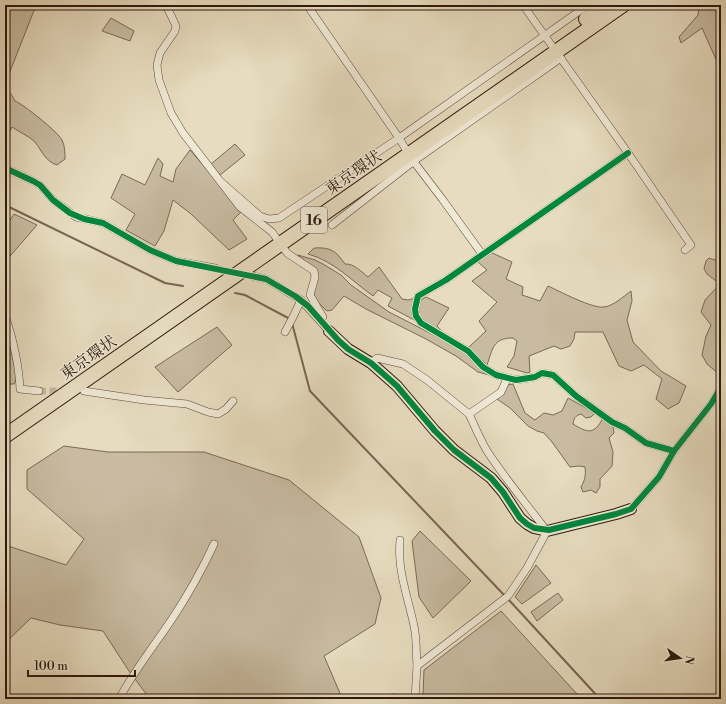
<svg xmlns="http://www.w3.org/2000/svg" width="726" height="704" font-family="'Libre Bodoni','Noto Serif JP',serif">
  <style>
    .green { fill: #c8bba1; stroke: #7b6958 }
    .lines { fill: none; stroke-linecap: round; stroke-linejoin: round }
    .stream { stroke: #776554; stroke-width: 2 }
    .street-tunnel { stroke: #c2b59c; stroke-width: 7; stroke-dasharray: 7 3.5; stroke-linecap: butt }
    .street-casing { stroke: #5c483a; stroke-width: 8 }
    .secondary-casing { stroke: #2e170e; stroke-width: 12 }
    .highway-casing { stroke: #2e170e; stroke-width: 16 }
    .street { stroke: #efe8d5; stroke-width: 7 }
    .secondary { stroke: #efe8d5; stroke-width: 10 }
    .highway { stroke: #e7dcbf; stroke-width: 14 }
    .cycleway-casing { stroke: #efe8d5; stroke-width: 8 }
    .cycleway { stroke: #00873e; stroke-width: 6 }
    .labels { text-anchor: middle; stroke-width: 3; stroke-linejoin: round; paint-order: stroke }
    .shield { fill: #efe8d5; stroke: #68564a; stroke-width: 1 }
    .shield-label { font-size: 15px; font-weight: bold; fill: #2e170e }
    .street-label { font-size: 16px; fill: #2e170e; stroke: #efe8d5 }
  </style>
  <rect width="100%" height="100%" fill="#e7dcbf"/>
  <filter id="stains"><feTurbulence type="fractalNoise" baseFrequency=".005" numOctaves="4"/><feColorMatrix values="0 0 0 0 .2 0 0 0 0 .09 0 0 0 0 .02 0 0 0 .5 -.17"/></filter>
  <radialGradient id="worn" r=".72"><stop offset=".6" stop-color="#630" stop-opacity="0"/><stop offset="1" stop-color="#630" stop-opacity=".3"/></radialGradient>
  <!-- green -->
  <g class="green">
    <path d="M699 5H721V84L719 66 702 28 681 43 679 37 698 15Z"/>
    <path d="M5 8H35L7 79 5 75Z"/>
    <path d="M111 18 134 31 130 41 102 31Z"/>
    <path d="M5 84 15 101C23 104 58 132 62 140 65 146 65 153 65 159L57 165C45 161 42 151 35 142 29 136 19 132 12 127L5 140Z"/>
    <path d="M235 144 245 155 220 175 211 164Z"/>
    <path d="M190 150 217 181 241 212 233 220 247 239 229 250 191 214 173 200 164 231 155 246 126 230 135 214 111 198 122 174 145 185 158 158 163 164 160 176 173 182 176 169Z"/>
    <path d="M14 214 37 225 5 262V228Z"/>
    <path d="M314 248C331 247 336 251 345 264 353 263 362 272 368 277L379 267 402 299 408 300 416 298 418 322 388 306 392 298 378 290 373 296C352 281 334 261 308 254Z"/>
    <path d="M490 252 512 262 506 279 523 287 522 295 540 301 548 286C559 291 593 309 604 307 613 306 623 297 631 291L632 301 627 320 633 342 661 371 686 386 679 403 668 409 656 399 662 379 644 365 631 371 619 366 603 332H575L574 339 570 346 561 349 554 346 529 356 530 372 527 373 507 367 514 356 517 341 513 338C493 338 493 348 487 365L469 347 486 331 479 321 497 302 472 281 487 270 478 262Z"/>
    <path d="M298 255 315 260 323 264 341 275 351 285 389 312 467 352 493 376 478 372 456 356 426 339 366 309 344 296 332 310 327 311 313 298 317 278 308 264Z"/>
    <path d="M709 258 721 262V371L720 375 707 364 702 355 706 336 711 325 701 312 705 300 720 284 707 274 704 269 706 261Z"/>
    <path d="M426 297 449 308 437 326 446 336 432 328 418 316C418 307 417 301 426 297Z"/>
    <path d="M5 322 17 378 14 384H5Z"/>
    <path d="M217 327 232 345 178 392 155 367Z"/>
    <path d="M513 384 525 413 535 420 544 413 553 415 562 411 568 398 595 413 591 417 586 418 581 414C575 416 574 418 573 424 588 433 594 435 603 418L613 426 614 433 609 438 613 452 612 466 600 479V487L596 493 591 490 583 492 581 487C585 480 586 475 585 467L579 466 570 467 552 442 544 433 537 431 528 426 510 408 497 399 503 393 507 385Z"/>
    <path d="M64 446 108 452H204L289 480 359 537 381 598 375 624 324 656 342 698 396 694 397 699H146L147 695 129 671 103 631 60 625 31 618 5 643V545L66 565 84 539 27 489V470Z"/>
    <path d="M420 531 471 581 433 618 419 597 412 541Z"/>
    <path d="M536 565 551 583 522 604 515 597Z"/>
    <path d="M558 593 563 600 537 621 531 612Z"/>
    <path d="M501 611 577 694 576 699H439L423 695 424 670Z"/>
  </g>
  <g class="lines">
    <!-- stream -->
    <g class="stream">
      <path d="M5 205 165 283 183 286"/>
      <path d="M235 293 245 295 290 319"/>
      <path d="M292 323 310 391 505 596"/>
      <path d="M508 599 600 699"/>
    </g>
    <!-- street-tunnel -->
    <g class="street-tunnel">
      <path d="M215 268 252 276"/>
      <path d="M39 391H67"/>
    </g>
    <defs>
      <g id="street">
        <path d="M166 5 176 26 175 31 160 53 157 65 159 80 171 113 183 133 240 207 272 232 287 253 314 271 315 277 310 295 323 317 320 320"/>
        <path d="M307 5 399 138 411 158 443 200 482 254"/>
        <path d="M523 5 628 153 691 245 685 250"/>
        <path d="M628 153 446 280 418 296 415 309 416 316 421 323 468 351 483 367 496 375 516 380 535 377 542 373 553 375 576 396 612 422 625 428 646 443 674 451"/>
        <path d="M5 168 33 181 40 185 53 200 76 217 103 223 150 250 176 261 215 268"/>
        <path d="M221 182 260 216 269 219 279 218 399 138 588 5"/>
        <path d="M332 225 414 161 561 58"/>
        <path d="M252 276 266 279 301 300 329 331"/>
        <path d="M5 315C13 339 19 364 20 389L39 391"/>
        <path d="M285 332 293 317 301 300"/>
        <path d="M371 363 377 358 403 364 427 380 469 414C475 427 480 439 487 451 504 477 524 501 543 526"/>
        <path d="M84 391 144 400 187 404 208 412 218 414 226 409 233 401"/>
        <path d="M469 414 501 392 507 379"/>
        <path d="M631 509 659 477 674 451 711 404 721 387"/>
        <path d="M400 540C397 570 408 597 414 626 417 639 416 653 417 666"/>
        <path d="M119 699C134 671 154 646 172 619 188 595 202 570 214 544"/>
        <path d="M415 699 417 666 508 596 527 568 547 531"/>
      </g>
      <path id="secondary" d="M329 331 348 349 371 363 397 386 435 431 454 450 491 478 503 492 520 518 527 524 534 528 547 531 616 514 631 509"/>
      <g id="highway">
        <path d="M586 19 606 5"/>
        <path d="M5 436 623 5"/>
      </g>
    </defs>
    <!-- street casing -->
    <use href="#street" class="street-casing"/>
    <!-- secondary casing -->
    <use href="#secondary" class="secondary-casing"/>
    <!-- highway casing -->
    <use href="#highway" class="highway-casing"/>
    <!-- street -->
    <use href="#street" class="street"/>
    <!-- secondary -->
    <use href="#secondary" class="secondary"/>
    <!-- highway -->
    <use href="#highway" class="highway"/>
    <defs>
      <g id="cycleway">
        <path d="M628 153 446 280 418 296 415 309 416 316 421 323 468 351 483 367 496 375 516 380 535 377 542 373 553 375 576 396 612 422 625 428 646 443 674 451"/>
        <path d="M5 168 33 181 40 185 53 200 70 213 84 219 103 223 150 250 176 261 266 279 295 296 308 306 338 340 348 349 371 363 397 386 435 431 454 450 491 478 503 492 520 518 527 524 534 528 549 530 616 514 631 509 659 477 674 451 711 404 721 387"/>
      </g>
    </defs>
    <!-- cycleway casing -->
    <use href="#cycleway" class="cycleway-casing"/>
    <!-- cycleway -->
    <use href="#cycleway" class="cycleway"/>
  </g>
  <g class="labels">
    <!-- shield labels -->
    <rect class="shield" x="301" y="207" width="26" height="26" rx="3"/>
    <g class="shield-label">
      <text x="314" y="225">16</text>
    </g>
    <!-- street labels -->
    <g class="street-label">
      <text transform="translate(353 172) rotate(-35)" y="6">東京環状</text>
      <text transform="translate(88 357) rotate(-35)" y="6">東京環状</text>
    </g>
  </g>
  <!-- margin -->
  <rect width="726" height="704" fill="none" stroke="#e7dcbf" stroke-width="20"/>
  <rect x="6" y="6" width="714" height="692" fill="none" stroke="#2e170e" stroke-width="2"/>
  <rect x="10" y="10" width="706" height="684" fill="none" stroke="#2e170e"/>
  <!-- north arrow -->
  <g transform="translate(680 658) rotate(103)" stroke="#efe8d5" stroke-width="3" paint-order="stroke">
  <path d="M0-3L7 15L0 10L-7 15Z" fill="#2e170e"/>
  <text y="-6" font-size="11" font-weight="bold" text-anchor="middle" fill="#2e170e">N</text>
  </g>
  <!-- scale -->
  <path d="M28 670v6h107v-6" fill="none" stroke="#2e170e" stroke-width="2"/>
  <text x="34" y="670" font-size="12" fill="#2e170e" stroke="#efe8d5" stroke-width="3" paint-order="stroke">100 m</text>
  <rect width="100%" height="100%" filter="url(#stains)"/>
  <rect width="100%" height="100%" fill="url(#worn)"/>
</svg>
